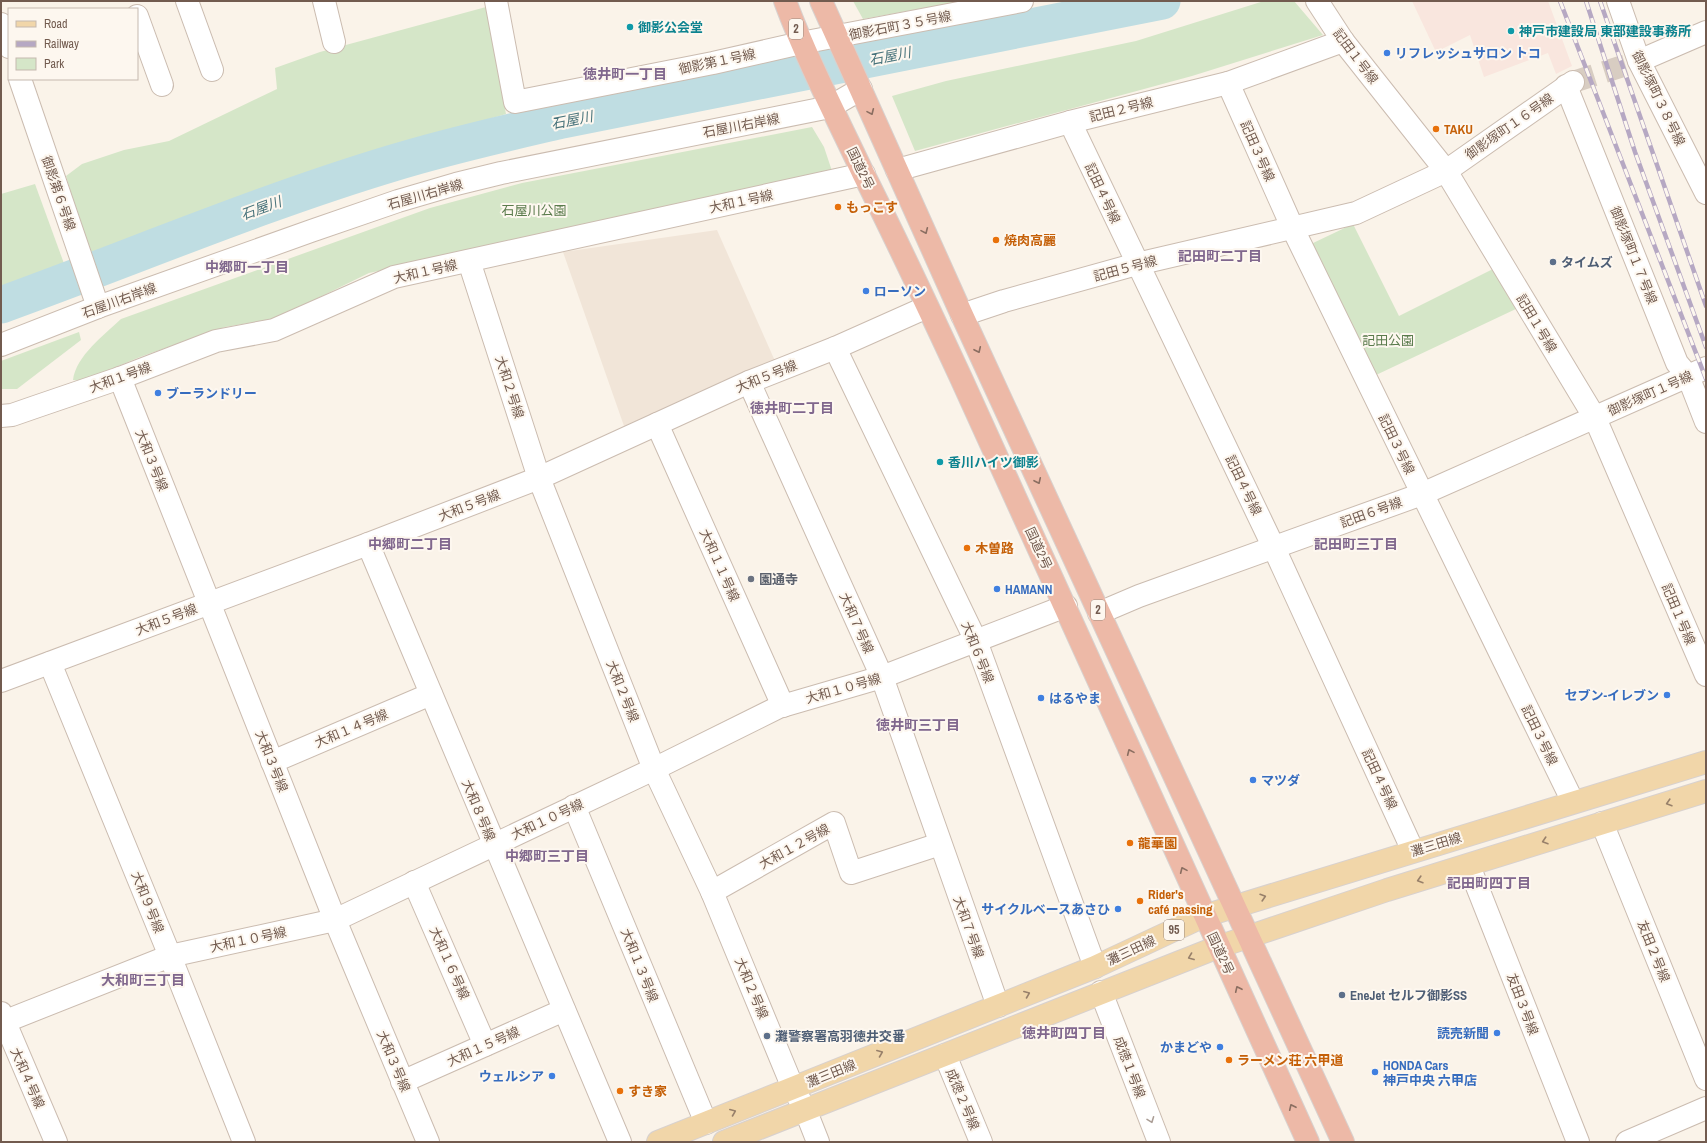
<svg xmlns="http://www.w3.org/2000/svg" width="1707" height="1143" font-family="'Archivo Narrow','Noto Sans JP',sans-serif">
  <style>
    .residential { fill: #f1e5d8 }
    .commercial { fill: #f9e6de }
    .green { fill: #d5e6c8 }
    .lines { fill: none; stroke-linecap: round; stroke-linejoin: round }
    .river { stroke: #bfdde2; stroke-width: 37 }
    .minor-tunnel { stroke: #d8cdc2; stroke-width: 22; stroke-dasharray: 22 11; stroke-linecap: butt }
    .minor-casing { stroke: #cbbcb0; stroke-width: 24 }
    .major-casing { stroke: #d8d1ce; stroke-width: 24 }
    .highway-casing { stroke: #d8d1ce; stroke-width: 24 }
    .minor { stroke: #fff; stroke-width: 22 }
    .major { stroke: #f1d6a9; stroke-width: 22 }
    .highway { stroke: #edb9a7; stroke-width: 22 }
    .rail-casing { stroke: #b6a8c3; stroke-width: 4.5 }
    .rail { stroke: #fdf7ef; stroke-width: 3; stroke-dasharray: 9; stroke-linecap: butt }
    .oneway { stroke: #8b6e61 }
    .oneway2 { stroke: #98806a }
    .oneway3 { stroke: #aa9d95 }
    .culture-dot { fill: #0f9aa8; stroke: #fdf7ef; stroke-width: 1.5 }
    .shop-dot { fill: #3f7fe0; stroke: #fdf7ef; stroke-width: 1.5 }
    .food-dot { fill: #e8710a; stroke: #fdf7ef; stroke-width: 1.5 }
    .service-dot { fill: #5c6f8a; stroke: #fdf7ef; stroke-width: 1.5 }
    .worship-dot { fill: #6b7280; stroke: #fdf7ef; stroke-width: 1.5 }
    .labels { text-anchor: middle; stroke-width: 4; stroke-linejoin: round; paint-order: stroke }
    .shield { fill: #fdf7ef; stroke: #9c8a7f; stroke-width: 1 }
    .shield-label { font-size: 12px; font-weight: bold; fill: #725b4f }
    .street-label { font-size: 13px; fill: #725b4f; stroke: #fdf7ef }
    .culture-label { font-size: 13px; font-weight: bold; fill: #0d838f; stroke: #fdf7ef; text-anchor: start }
    .shop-label { font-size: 13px; font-weight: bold; fill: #366cbe; stroke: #fdf7ef; text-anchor: start }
    .food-label { font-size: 13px; font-weight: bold; fill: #c56008; stroke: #fdf7ef; text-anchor: start }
    .park-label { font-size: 13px; fill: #5a7b4c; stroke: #fdf7ef }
    .service-label { font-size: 13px; font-weight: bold; fill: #4e5e75; stroke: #fdf7ef; text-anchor: start }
    .worship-label { font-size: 13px; font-weight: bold; fill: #5b616d; stroke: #fdf7ef; text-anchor: start }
    .water-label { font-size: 14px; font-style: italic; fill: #48737b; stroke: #fdf7ef }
    .neighbourhood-label { font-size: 14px; font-weight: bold; fill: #80678d; stroke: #fdf7ef }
  </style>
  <rect width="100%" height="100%" fill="#faf3e9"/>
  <!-- residential -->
  <path class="residential" d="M717 230 775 361 624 426 563 252Z"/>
  <!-- commercial -->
  <path class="commercial" d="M1412 1H1548L1572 66 1556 74 1548 53 1484 77 1470 35 1436 52Z"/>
  <!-- green -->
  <g class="green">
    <path d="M853 1H963L863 19Z"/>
    <path d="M1264 1H1294L1323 35 1192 76 915 151 892 96 946 81 1136 41Z"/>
    <path d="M486 7 506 114 371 154 89 253 66 176 82 164 124 150 169 141 277 89 275 68 320 52Z"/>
    <path d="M812 127 824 147 833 174 369 273 277 318 225 327 140 357 82 381 73 380C76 356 104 335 121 319L430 208 522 183Z"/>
    <path d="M35 184 66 269 1 293V194Z"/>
    <path d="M1353 224 1399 316 1495 268 1518 308 1376 375 1311 244Z"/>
    <path d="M79 332 81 340 17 389H1V361Z"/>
  </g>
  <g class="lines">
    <!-- river -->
    <path class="river" d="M1 305C131 258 260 203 393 163 448 146 506 133 562 120L1162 1"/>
    <!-- minor-tunnel -->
    <path class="minor-tunnel" d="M1573 82 1639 61"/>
    <defs>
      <g id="minor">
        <path d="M187 1 212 70"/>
        <path d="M324 1 334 42"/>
        <path d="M496 1 515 102 713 63 801 43 1022 1"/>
        <path d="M1317 1 1343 41 1446 171 1595 418 1706 675"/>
        <path d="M1618 1 1639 61 1706 193"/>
        <path d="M137 16 162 85"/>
        <path d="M1 24 9 47"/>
        <path d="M1639 61 1706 32"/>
        <path d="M20 79 98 307"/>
        <path d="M1228 83 1293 229 1573 802"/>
        <path d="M1566 86 1677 363 1688 376 1706 422"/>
        <path d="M1070 122 1274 548 1413 851"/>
        <path d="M897 170 1070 122 1228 83 1343 41"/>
        <path d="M469 261 539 478 654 769 712 892 793 1088 805 1109 818 1142"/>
        <path d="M962 315 1004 301 1137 264 1356 213 1446 171 1573 82"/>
        <path d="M1 345 98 307 311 231 398 201 456 184 501 173 830 107 861 89"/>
        <path d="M835 348 976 641 1095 967"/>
        <path d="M120 378 335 920 428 1142"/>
        <path d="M749 382 882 677 998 1006"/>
        <path d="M1 416 12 415 38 406 120 378 216 341 274 330 394 277 864 174"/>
        <path d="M657 424 783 706"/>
        <path d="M368 544 620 1142"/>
        <path d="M1099 613 1139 596 1422 494 1706 368"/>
        <path d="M50 663 170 956 244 1142"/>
        <path d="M1 681 368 544 539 478 749 382 835 348 927 307"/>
        <path d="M272 762 431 694"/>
        <path d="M574 806 706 1123"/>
        <path d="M1602 823 1706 1079"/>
        <path d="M1469 866 1578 1142"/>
        <path d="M414 882 485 1045"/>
        <path d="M712 892 834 823 851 873 940 844"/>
        <path d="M1101 992 1159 1142"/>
        <path d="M1 1013 56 1142"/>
        <path d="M1 1023 170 956 335 920 654 769 779 707 882 677 1066 606"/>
        <path d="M945 1055 981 1142"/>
        <path d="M402 1082 564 1010"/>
        <path d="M1627 1142 1706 1108"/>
      </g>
      <g id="major">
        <path d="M658 1142 1095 967 1204 916 1706 762"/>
        <path d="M724 1142 1218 947 1387 890 1706 791"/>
      </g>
      <g id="highway">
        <path d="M785 1C807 60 836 116 863 173 897 241 929 309 961 378 1078 632 1191 888 1308 1142"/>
        <path d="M821 1 962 315 1343 1142"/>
      </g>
    </defs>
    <!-- minor casing -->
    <use href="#minor" class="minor-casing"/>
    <!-- major casing -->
    <use href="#major" class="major-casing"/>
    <!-- highway casing -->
    <use href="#highway" class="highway-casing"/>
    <!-- minor -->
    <use href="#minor" class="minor"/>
    <!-- major -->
    <use href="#major" class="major"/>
    <!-- highway -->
    <use href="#highway" class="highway"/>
    <defs>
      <g id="rail">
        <path d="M1560 1 1706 379"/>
        <path d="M1586 1 1635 152 1706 347"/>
        <path d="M1600 1 1706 306"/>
      </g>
    </defs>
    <!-- rail casing -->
    <use href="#rail" class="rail-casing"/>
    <!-- rail -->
    <use href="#rail" class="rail"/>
  </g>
  <!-- one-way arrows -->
  <defs><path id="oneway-chevron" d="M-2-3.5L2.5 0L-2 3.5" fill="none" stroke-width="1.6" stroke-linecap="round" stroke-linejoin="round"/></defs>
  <g class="oneway">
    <use href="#oneway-chevron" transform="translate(871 112) rotate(66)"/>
    <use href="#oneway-chevron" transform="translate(925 231) rotate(66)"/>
    <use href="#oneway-chevron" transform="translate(978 350) rotate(65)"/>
    <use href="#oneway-chevron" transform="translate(1038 481) rotate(65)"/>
    <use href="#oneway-chevron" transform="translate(1130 752) rotate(-114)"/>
    <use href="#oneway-chevron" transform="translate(1183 870) rotate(-114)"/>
    <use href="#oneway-chevron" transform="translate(1238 989) rotate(-115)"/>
    <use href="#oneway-chevron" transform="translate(1292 1107) rotate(-115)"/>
  </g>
  <g class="oneway2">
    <use href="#oneway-chevron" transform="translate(1669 803) rotate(163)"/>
    <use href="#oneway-chevron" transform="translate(1545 841) rotate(162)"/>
    <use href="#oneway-chevron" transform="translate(1420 880) rotate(163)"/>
    <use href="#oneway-chevron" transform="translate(1263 897) rotate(-17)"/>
    <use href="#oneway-chevron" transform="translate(1191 957) rotate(159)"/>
    <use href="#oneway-chevron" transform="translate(1027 994) rotate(-22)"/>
    <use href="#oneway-chevron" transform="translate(880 1053) rotate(-22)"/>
    <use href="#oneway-chevron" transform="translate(733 1112) rotate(-22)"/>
  </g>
  <use class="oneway3" href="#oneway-chevron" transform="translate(1151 1120) rotate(69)"/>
  <!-- markers -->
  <g class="culture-dot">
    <circle cx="630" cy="27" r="4"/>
    <circle cx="1511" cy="31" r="4"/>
    <circle cx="940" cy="462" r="4"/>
  </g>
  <g class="shop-dot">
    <circle cx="1387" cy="53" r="4"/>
    <circle cx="866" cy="291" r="4"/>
    <circle cx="158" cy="393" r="4"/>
    <circle cx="997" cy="589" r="4"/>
    <circle cx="1667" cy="695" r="4"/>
    <circle cx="1041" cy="698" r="4"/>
    <circle cx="1253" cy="780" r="4"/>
    <circle cx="1118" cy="909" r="4"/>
    <circle cx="1497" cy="1033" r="4"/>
    <circle cx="1220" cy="1047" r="4"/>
    <circle cx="1375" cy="1072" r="4"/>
    <circle cx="552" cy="1076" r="4"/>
  </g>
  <g class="food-dot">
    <circle cx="1436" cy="129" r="4"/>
    <circle cx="838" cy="207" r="4"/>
    <circle cx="996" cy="240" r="4"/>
    <circle cx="967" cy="548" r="4"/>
    <circle cx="1130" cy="843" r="4"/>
    <circle cx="1140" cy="901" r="4"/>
    <circle cx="1229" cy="1060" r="4"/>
    <circle cx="620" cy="1091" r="4"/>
  </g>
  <g class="service-dot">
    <circle cx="1553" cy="262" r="4"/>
    <circle cx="1342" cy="995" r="4"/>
    <circle cx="767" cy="1036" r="4"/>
  </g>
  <circle class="worship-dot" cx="751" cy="579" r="4"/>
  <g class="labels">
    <!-- shield labels -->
    <g class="shield">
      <rect x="789" y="19" width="14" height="20" rx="3"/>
      <rect x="1091" y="600" width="14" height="20" rx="3"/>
      <rect x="1164" y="920" width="20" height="20" rx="3"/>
    </g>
    <g class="shield-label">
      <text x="796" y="33">2</text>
      <text x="1098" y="614">2</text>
      <text x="1174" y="934">95</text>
    </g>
    <!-- street labels -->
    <g class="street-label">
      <text transform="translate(900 25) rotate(-11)" y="5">御影石町３５号線</text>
      <text transform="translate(1356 56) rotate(53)" y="5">記田１号線</text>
      <text transform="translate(717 61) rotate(-12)" y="5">御影第１号線</text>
      <text transform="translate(1659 98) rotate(64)" y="5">御影塚町３８号線</text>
      <text transform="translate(1121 109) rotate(-14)" y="5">記田２号線</text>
      <text transform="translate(741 125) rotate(-11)" y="5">石屋川右岸線</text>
      <text transform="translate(1509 126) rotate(-35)" y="5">御影塚町１６号線</text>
      <text transform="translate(1258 151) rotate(66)" y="5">記田３号線</text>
      <text transform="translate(861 168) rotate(64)" y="5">国道2号</text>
      <text transform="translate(59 193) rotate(71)" y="5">御影第６号線</text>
      <text transform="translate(1103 193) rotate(65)" y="5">記田４号線</text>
      <text transform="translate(425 194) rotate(-16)" y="5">石屋川右岸線</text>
      <text transform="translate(741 201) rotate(-12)" y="5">大和１号線</text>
      <text transform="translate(1634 255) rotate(68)" y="5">御影塚町１７号線</text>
      <text transform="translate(1125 268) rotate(-15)" y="5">記田５号線</text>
      <text transform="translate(425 271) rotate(-13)" y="5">大和１号線</text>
      <text transform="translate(119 300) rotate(-20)" y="5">石屋川右岸線</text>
      <text transform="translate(1537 323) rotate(59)" y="5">記田１号線</text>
      <text transform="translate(766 376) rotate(-22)" y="5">大和５号線</text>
      <text transform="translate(120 377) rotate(-20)" y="5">大和１号線</text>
      <text transform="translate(510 387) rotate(72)" y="5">大和２号線</text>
      <text transform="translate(1650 393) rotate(-24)" y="5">御影塚町１号線</text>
      <text transform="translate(1397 444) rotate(64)" y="5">記田３号線</text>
      <text transform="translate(152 460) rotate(68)" y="5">大和３号線</text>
      <text transform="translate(1244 485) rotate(64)" y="5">記田４号線</text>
      <text transform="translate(469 505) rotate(-21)" y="5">大和５号線</text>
      <text transform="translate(1371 512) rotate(-20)" y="5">記田６号線</text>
      <text transform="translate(1039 548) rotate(65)" y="5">国道2号</text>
      <text transform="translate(720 565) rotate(66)" y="5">大和１１号線</text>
      <text transform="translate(1679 614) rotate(67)" y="5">記田１号線</text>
      <text transform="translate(166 619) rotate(-21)" y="5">大和５号線</text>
      <text transform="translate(857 623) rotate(66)" y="5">大和７号線</text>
      <text transform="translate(978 652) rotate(68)" y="5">大和６号線</text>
      <text transform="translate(843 688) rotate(-16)" y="5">大和１０号線</text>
      <text transform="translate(623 691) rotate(68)" y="5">大和２号線</text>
      <text transform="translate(351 728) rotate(-23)" y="5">大和１４号線</text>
      <text transform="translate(1540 735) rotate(64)" y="5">記田３号線</text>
      <text transform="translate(272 761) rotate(68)" y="5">大和３号線</text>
      <text transform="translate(1380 779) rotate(65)" y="5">記田４号線</text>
      <text transform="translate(479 810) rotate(67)" y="5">大和８号線</text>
      <text transform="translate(547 819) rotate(-25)" y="5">大和１０号線</text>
      <text transform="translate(1436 844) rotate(-17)" y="5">灘三田線</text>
      <text transform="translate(794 846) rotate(-29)" y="5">大和１２号線</text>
      <text transform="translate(148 902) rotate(68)" y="5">大和９号線</text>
      <text transform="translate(969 927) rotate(70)" y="5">大和７号線</text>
      <text transform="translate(248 939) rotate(-12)" y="5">大和１０号線</text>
      <text transform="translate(1131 950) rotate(-25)" y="5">灘三田線</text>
      <text transform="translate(1654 951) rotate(68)" y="5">友田２号線</text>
      <text transform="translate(1221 953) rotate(65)" y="5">国道2号</text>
      <text transform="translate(450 963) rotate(66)" y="5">大和１６号線</text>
      <text transform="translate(640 965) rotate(68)" y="5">大和１３号線</text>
      <text transform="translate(752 988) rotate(67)" y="5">大和２号線</text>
      <text transform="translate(1523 1004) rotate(69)" y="5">友田３号線</text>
      <text transform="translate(483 1046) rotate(-24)" y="5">大和１５号線</text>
      <text transform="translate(394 1061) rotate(67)" y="5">大和３号線</text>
      <text transform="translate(1130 1067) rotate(69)" y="5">成徳１号線</text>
      <text transform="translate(831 1073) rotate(-22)" y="5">灘三田線</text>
      <text transform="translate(28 1078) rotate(66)" y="5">大和４号線</text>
      <text transform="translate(963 1099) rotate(67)" y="5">成徳２号線</text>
    </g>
    <!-- culture labels -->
    <g class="culture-label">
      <text x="638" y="32">御影公会堂</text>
      <text x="1519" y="36">神戸市建設局 東部建設事務所</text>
      <text x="948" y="467">香川ハイツ御影</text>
    </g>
    <!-- shop labels -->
    <g class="shop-label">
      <text x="1395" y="58">リフレッシュサロン トコ</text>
      <text x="874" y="296">ローソン</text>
      <text x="166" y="398">ブーランドリー</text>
      <text x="1005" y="594">HAMANN</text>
      <text x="1659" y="700" text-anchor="end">セブン-イレブン</text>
      <text x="1049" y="703">はるやま</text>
      <text x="1261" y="785">マツダ</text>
      <text x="1110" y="914" text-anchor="end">サイクルベースあさひ</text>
      <text x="1489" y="1038" text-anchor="end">読売新聞</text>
      <text x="1212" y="1052" text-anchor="end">かまどや</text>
      <text x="1383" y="1070">HONDA Cars<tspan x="1383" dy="15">神戸中央 六甲店</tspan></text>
      <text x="544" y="1081" text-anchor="end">ウェルシア</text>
    </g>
    <!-- food labels -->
    <g class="food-label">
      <text x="1444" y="134">TAKU</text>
      <text x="846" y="212">もっこす</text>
      <text x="1004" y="245">焼肉高麗</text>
      <text x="975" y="553">木曽路</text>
      <text x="1138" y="848">龍華園</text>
      <text x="1148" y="899">Rider's<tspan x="1148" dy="15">café passing</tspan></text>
      <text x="1237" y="1065">ラーメン荘 六甲道</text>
      <text x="628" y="1096">すき家</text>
    </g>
    <!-- park labels -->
    <g class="park-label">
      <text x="534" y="215">石屋川公園</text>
      <text x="1388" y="345">記田公園</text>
    </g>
    <!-- service labels -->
    <g class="service-label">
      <text x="1561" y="267">タイムズ</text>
      <text x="1350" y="1000">EneJet セルフ御影SS</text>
      <text x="775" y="1041">灘警察署高羽徳井交番</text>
    </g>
    <!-- worship labels -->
    <g class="worship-label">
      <text x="759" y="584">園通寺</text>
    </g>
    <!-- water labels -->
    <g class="water-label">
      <text transform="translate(890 56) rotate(-11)" y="5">石屋川</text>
      <text transform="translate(572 120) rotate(-11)" y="5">石屋川</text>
      <text transform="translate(261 208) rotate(-20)" y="5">石屋川</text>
    </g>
    <!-- neighbourhood labels -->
    <g class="neighbourhood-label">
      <text x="625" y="79">徳井町一丁目</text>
      <text x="1220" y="261">記田町二丁目</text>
      <text x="247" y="272">中郷町一丁目</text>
      <text x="792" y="413">徳井町二丁目</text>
      <text x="410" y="549">中郷町二丁目</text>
      <text x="1356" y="549">記田町三丁目</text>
      <text x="918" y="730">徳井町三丁目</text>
      <text x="547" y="861">中郷町三丁目</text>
      <text x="1489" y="888">記田町四丁目</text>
      <text x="143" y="985">大和町三丁目</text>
      <text x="1064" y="1038">徳井町四丁目</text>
    </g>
  </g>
  <!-- border -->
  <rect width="1707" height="1143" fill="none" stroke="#725b4f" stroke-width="4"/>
  <!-- legend -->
  <rect x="8" y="8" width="130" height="72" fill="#fdf7ef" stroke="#c5b9af"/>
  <rect x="16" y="21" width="20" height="6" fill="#f1d6a9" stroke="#c5b9af"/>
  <text x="44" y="28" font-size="12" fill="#725b4f">Road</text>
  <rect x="16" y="41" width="20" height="6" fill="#b6a8c3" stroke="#c5b9af"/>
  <text x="44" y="48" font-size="12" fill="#725b4f">Railway</text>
  <rect x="16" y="58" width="20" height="12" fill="#d5e6c8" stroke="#c5b9af"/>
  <text x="44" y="68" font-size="12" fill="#725b4f">Park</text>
</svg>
